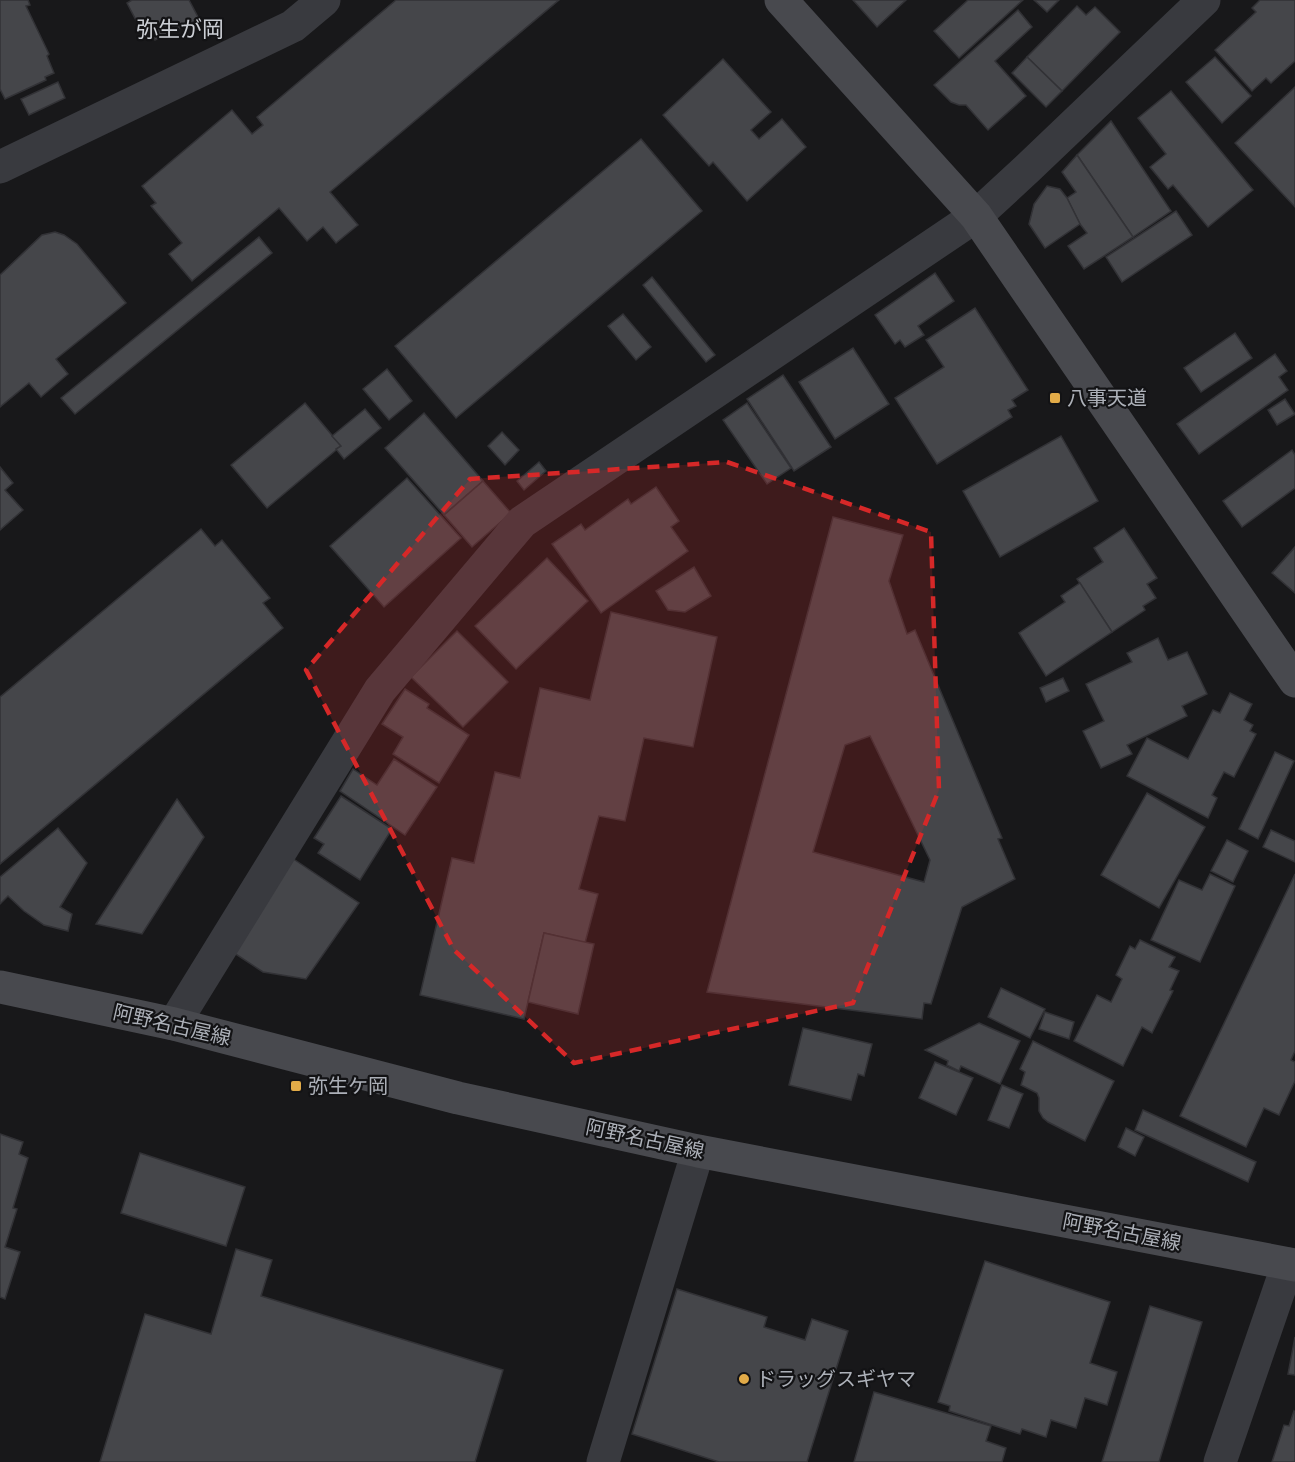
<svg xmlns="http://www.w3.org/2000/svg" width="1295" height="1462" font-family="'Sofia Sans Condensed','Noto Sans JP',sans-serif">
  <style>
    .building { fill: #45464a; stroke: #323236; stroke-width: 1.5; fill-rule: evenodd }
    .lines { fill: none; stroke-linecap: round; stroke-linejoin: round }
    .street { stroke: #393a3f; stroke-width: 33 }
    .secondary { stroke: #48494e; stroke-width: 33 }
    .marked { fill: #d62828; fill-opacity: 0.2; stroke: #d62828; stroke-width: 4.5; stroke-dasharray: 12 8; stroke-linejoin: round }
    .poi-dot { fill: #e2ab48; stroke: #131315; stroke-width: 2 }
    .labels { text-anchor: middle; stroke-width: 4.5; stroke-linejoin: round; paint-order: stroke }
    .poi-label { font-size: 20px; fill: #acb0b8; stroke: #131315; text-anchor: start }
    .street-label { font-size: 20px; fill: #acb0b8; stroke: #131315 }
    .quarter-label { font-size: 22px; fill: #cccfd5; stroke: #131315 }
  </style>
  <rect width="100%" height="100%" fill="#18181a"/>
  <!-- building -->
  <g class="building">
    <path d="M0 0H28L30 5 26 6 49 54 47 56 54 73 45 77 46 80 5 99 0 89Z"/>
    <path d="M132 0H189L199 19 155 40 145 21 138 24 127 3Z"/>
    <path d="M396 0H559L330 192 358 225 336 243 323 227 307 241 279 208 192 281 169 254 182 243 151 206 156 203 142 186 232 110 252 134 263 125 257 117Z"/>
    <path d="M853 0H906L877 27Z"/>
    <path d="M968 0H1023L959 58 934 31Z"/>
    <path d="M1034 0H1059L1047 12Z"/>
    <path d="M1260 0H1295V61L1271 83 1266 78 1252 91 1215 50 1256 12 1252 8Z"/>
    <path d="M1077 6 1086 15 1095 7 1120 32 1062 91 1027 57Z"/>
    <path d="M1018 10 1032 27 995 61 1026 96 988 130 966 105H959L951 102 934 85Z"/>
    <path d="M1027 57 1062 91 1046 107 1012 73Z"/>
    <path d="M1215 57 1251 96 1222 123 1186 82Z"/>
    <path d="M723 59 771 112 751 130 759 139 782 119 806 147 747 201 713 162 709 166 663 115Z"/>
    <path d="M58 82 65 98 29 115 21 99Z"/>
    <path d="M1295 87V207L1235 143Z"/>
    <path d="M1171 91 1253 190 1208 227 1173 185 1168 189 1150 167 1166 154 1138 118Z"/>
    <path d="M1111 121 1171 211 1133 237 1077 155Z"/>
    <path d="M641 139 702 211 456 418 395 346Z"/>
    <path d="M1077 155 1133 237 1084 269 1068 246 1087 233 1080 224 1067 198 1076 192 1062 172Z"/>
    <path d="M1047 186 1060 189 1067 198 1080 224 1045 248 1029 224 1034 204Z"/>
    <path d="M1176 211 1192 235 1122 282 1106 257Z"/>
    <path d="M55 232 64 235 77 244 126 303 56 359 68 374 41 397 29 383 0 407V275L42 235Z"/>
    <path d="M259 237 272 253 75 414 61 398Z"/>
    <path d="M935 273 954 301 918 326 924 335 905 347 900 340 895 344 875 315Z"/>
    <path d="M652 277 715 355 706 362 643 285Z"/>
    <path d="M975 308 1028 390 1012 400 1016 406 1008 410 1012 417 937 464 895 398 944 367 926 340Z"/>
    <path d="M623 314 651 347 636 360 608 326Z"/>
    <path d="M1235 333 1252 358 1201 392 1184 368Z"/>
    <path d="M853 348 889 404 835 439 799 382Z"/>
    <path d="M1275 354 1287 371 1279 377 1288 390 1199 454 1177 424Z"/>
    <path d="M387 369 412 401 389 420 363 389Z"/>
    <path d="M783 375 831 447 794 471 747 399Z"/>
    <path d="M1285 399 1295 414 1277 425 1268 410Z"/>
    <path d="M305 403 341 446 267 508 231 465Z"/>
    <path d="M747 403 791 468 767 484 723 420Z"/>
    <path d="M365 409 381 428 344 459 336 449 341 446 332 436Z"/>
    <path d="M424 413 483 481 444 515 385 448Z"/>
    <path d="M502 432 519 450 505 465 488 446Z"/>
    <path d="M1061 436 1098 501 1000 557 963 491Z"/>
    <path d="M1292 450 1295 455V488L1242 527 1223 501Z"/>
    <path d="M539 462 546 471 524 490 517 481Z"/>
    <path d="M0 467 13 483 5 490 23 510 0 530Z"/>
    <path d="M407 478 461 538 384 607 330 546Z"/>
    <path d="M483 481 511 513 472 547 444 515Z"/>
    <path d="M656 487 679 521 671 527 688 551 601 613 552 544 581 524 585 530 628 499 631 504Z"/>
    <path d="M833 517 903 535 889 581 907 634 915 630 1002 838 998 839 1015 879 962 907 931 1004 924 1003 922 1019 707 992ZM870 736 930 860 924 882 813 852 845 745Z"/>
    <path d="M1124 528 1157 578 1147 584 1156 598 1143 606 1145 610 1112 632 1077 579 1103 562 1094 548Z"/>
    <path d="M201 529 215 546 222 540 270 598 263 603 283 628 0 864V697Z"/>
    <path d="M1295 547V593L1272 573Z"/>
    <path d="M547 558 588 601 516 669 475 626Z"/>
    <path d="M694 567 711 596 685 612 668 610 656 591Z"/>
    <path d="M1080 583 1112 632 1046 676 1019 633 1065 602 1061 596Z"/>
    <path d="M611 612 717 637 693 747 644 738 625 821 599 816 579 889 598 894 585 943 544 933 524 1019 420 995 452 858 474 863 495 772 520 778 540 688 590 700Z"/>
    <path d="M457 631 508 682 463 727 411 677Z"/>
    <path d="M1158 638 1168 660 1187 652 1207 694 1182 706 1187 716 1127 745 1132 754 1101 768 1083 731 1104 721 1086 684 1132 662 1127 653Z"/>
    <path d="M1063 678 1069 691 1046 702 1040 688Z"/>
    <path d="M405 689 429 704 427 708 469 735 439 783 393 754 403 737 382 724Z"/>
    <path d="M1230 693 1252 704 1244 720 1253 725 1250 731 1256 734 1234 777 1224 772 1212 795 1217 798 1208 818 1127 776 1147 738 1188 759 1213 710 1220 713Z"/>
    <path d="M1275 752 1294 761 1258 839 1239 829Z"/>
    <path d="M394 759 437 787 405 835 340 791 353 769 377 785Z"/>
    <path d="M1147 793 1205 827 1159 908 1101 875Z"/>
    <path d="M341 796 392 829 360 880 318 853 324 844 314 838Z"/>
    <path d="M177 799 204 837 142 934 96 924Z"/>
    <path d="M58 828 87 863 60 907 72 914 68 931 44 925 24 911 8 896 0 904V877Z"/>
    <path d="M1271 830 1295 841V862L1263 847Z"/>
    <path d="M1227 840 1248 851 1233 882 1211 871Z"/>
    <path d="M286 854 359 903 306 979 263 972 225 947Z"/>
    <path d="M1210 874 1235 886 1200 962 1151 940 1179 880 1202 890Z"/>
    <path d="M1295 874V1051L1291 1060 1295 1062V1081L1279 1115 1264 1108 1246 1147 1180 1116Z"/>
    <path d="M544 933 594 944 578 1014 528 1002Z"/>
    <path d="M1140 940 1175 957 1169 967 1179 971 1170 990 1173 991 1152 1033 1142 1027 1123 1066 1074 1041 1097 995 1111 1002 1122 979 1116 975 1130 946 1135 949Z"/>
    <path d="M1001 988 1045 1009 1030 1038 988 1017Z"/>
    <path d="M1045 1012 1074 1022 1069 1039 1039 1029Z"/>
    <path d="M979 1023 1020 1041 1000 1084 961 1066 959 1071 947 1065 948 1061 925 1050Z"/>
    <path d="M803 1028 872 1044 864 1076 858 1074 851 1100 789 1085Z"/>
    <path d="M1033 1041 1114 1081 1085 1141 1048 1122 1043 1118 1039 1111V1098L1037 1093 1021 1085 1025 1072 1020 1069Z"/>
    <path d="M935 1062 973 1078 956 1115 919 1098Z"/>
    <path d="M1002 1085 1023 1094 1009 1128 988 1120Z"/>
    <path d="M1143 1110 1256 1162 1248 1182 1135 1130Z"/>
    <path d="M1126 1128 1144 1137 1135 1156 1118 1147Z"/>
    <path d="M0 1134 23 1142 19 1154 28 1158 13 1208 17 1209 5 1247 20 1252 5 1299 0 1297Z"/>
    <path d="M140 1153 245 1187 226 1246 121 1213Z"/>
    <path d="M236 1249 272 1260 261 1296 503 1370 475 1462H100L145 1314 211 1334Z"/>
    <path d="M985 1261 1110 1302 1090 1363 1117 1372 1107 1405 1085 1398 1076 1428 1051 1420 1046 1437 1022 1429 1020 1434 949 1411 950 1406 938 1402Z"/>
    <path d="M677 1289 767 1317 764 1327 805 1340 812 1319 848 1331 807 1462H719L632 1434Z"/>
    <path d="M1150 1306 1202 1322 1159 1462H1102Z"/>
    <path d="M1295 1337V1375L1288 1374Z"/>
    <path d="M874 1392 991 1426 986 1441 1006 1448 1002 1462H854Z"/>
    <path d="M1294 1411 1295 1412V1462H1272L1284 1425 1289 1426Z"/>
  </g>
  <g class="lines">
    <!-- street -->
    <g class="street">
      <path d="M0 167 293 26 324 0"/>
      <path d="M174 1024 380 690 522 522 976 216 1028 168 1204 0"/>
      <path d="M603 1462 698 1151"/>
      <path d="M1220 1462 1288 1264"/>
    </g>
    <!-- secondary -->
    <g class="secondary">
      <path d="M781 0 976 216 1295 681"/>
      <path d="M0 987 174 1024 458 1098 698 1151 1295 1265"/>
    </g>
  </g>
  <!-- marked area -->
  <path class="marked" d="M727 462 931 532 939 790 853 1003 574 1063 454 950 306 670 470 479Z"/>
  <!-- markers -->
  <g class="poi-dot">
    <rect x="1049" y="392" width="12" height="12" rx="3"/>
    <rect x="290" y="1080" width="12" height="12" rx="3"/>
    <circle cx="744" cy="1379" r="6"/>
  </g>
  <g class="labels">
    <!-- poi labels -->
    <g class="poi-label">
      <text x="1067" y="405">八事天道</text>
      <text x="308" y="1093">弥生ケ岡</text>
      <text x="756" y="1386">ドラッグスギヤマ</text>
    </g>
    <!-- street labels -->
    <g class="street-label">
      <text transform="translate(172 1025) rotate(13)" y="7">阿野名古屋線</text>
      <text transform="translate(645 1139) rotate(12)" y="7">阿野名古屋線</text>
      <text transform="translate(1122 1232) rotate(11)" y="7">阿野名古屋線</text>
    </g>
    <!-- quarter labels -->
    <g class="quarter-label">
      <text x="180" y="37">弥生が岡</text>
    </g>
  </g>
</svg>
